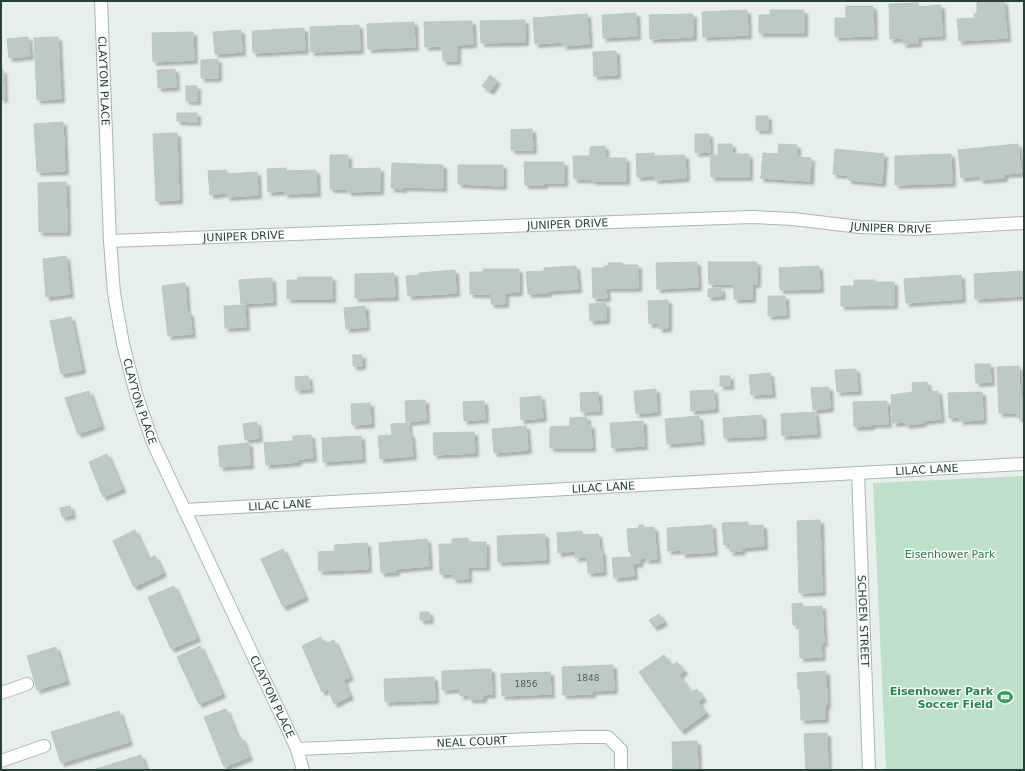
<svg xmlns="http://www.w3.org/2000/svg" width="1025" height="771" font-family="'DejaVu Sans',sans-serif">
  <style>
    .green { fill: #bfe0c8 }
    .building { fill: #bbcac4; stroke: #b8c9c2; filter: url(#shadow) }
    .lines { fill: none; stroke-linecap: round; stroke-linejoin: round }
    .minor-casing { stroke: #a8b8b2; stroke-width: 14 }
    .minor { stroke: #fff; stroke-width: 12 }
    .labels { text-anchor: middle; stroke-width: 3; stroke-linejoin: round; paint-order: stroke }
    .number-label { font-size: 9px; fill: #4a645c }
    .street-label { font-size: 11px; fill: #24423a; stroke: #f7fbf9 }
    .park-label { font-size: 11px; fill: #2d7a4b; stroke: #f7fbf9 }
    .leisure-label { font-size: 11px; font-weight: bold; fill: #27864d; stroke: #f7fbf9; text-anchor: end }
  </style>
  <defs>
    <filter id="shadow"><feDropShadow dx="3.5" dy="3.5" stdDeviation="1" flood-color="#0004"/></filter>
  </defs>
  <rect width="100%" height="100%" fill="#e6efeb"/>
  <!-- green -->
  <path class="green" d="M1024 476V770H886L873 483Z"/>
  <!-- building -->
  <g class="building">
    <path d="M977 1H1004L1007 38 959 41 957 19 975 18 974 14H977Z"/>
    <path d="M918 3V7L941 5 942 36 918 37V43L903 44V38L890 39 889 4Z"/>
    <path d="M846 6H873L874 36 835 37V18H846Z"/>
    <path d="M747 10 748 35 703 37 702 12Z"/>
    <path d="M770 10H804V33H759V15H770Z"/>
    <path d="M636 13 637 36 603 38 602 15Z"/>
    <path d="M587 14 589 44 563 46V42L535 44 533 18Z"/>
    <path d="M693 14V37L650 39 649 15Z"/>
    <path d="M525 20V42L481 43 480 21Z"/>
    <path d="M472 21 473 44 457 45V61H443L442 46 425 47 424 22Z"/>
    <path d="M414 22 415 47 368 49 367 24Z"/>
    <path d="M359 25 360 50 311 52 310 27Z"/>
    <path d="M304 28 305 50 253 53 252 31Z"/>
    <path d="M241 30 242 52 215 54 213 32Z"/>
    <path d="M193 32 194 60 153 62 152 33Z"/>
    <path d="M28 37 30 56 9 58 7 39Z"/>
    <path d="M58 37 61 99 37 100 34 38Z"/>
    <path d="M616 51 617 75 594 76 593 52Z"/>
    <path d="M218 59V78H201V60Z"/>
    <path d="M175 69 176 87 158 88 157 70Z"/>
    <path d="M1 70H3L4 99H1Z"/>
    <path d="M490 75 497 81 490 91 482 86Z"/>
    <rect x="186" y="86" width="11" height="15"/>
    <path d="M177 113H197V122L177 121Z"/>
    <rect x="756" y="116" width="12" height="14"/>
    <path d="M63 122 65 171 37 172 34 124Z"/>
    <path d="M532 129 533 150H511V130Z"/>
    <path d="M177 133 179 200 156 201 153 134Z"/>
    <path d="M695 134H709L710 152 695 153Z"/>
    <path d="M718 144H732V154H749V177H711L710 155H718Z"/>
    <path d="M779 144 797 145V157L811 158 810 181 760 178 761 177 763 153 778 154Z"/>
    <path d="M1018 144 1021 173 1004 174V178L980 180V176L961 178 958 150Z"/>
    <path d="M605 146V158H626V181H592V179H574L573 156H590V147Z"/>
    <path d="M835 149 884 154 882 183 848 180V175L833 174Z"/>
    <path d="M654 153V156L685 155 686 178 655 180 654 176 637 177 636 154Z"/>
    <path d="M951 154 952 183 895 185V156Z"/>
    <path d="M330 155H348V169L380 168V191L348 192V189H330Z"/>
    <path d="M524 162H564V183H544V185H525Z"/>
    <path d="M392 163 443 165V188L403 187 402 190V189L391 188Z"/>
    <path d="M458 165H503V186L458 184Z"/>
    <path d="M286 168V171L316 170 317 193 285 194V191L268 192 267 169Z"/>
    <path d="M226 170 227 174 257 172 258 195 227 197 226 193 210 195 208 171Z"/>
    <path d="M66 182 67 232H39L38 183Z"/>
    <path d="M66 256 70 294 46 297 43 259Z"/>
    <path d="M697 262 698 287 657 289 656 263Z"/>
    <path d="M708 262H757V284H752V299H734V284H709Z"/>
    <path d="M608 263H623L622 265H638V288H606L607 298H593L592 268H604V266H608Z"/>
    <path d="M576 266 578 289 547 291 548 293 528 294 526 272 544 271V268Z"/>
    <path d="M819 266 820 289 780 290 779 268Z"/>
    <path d="M483 269H519V292L505 293V304H491V294H470V272H483Z"/>
    <path d="M455 270 456 293 408 296 406 276 419 275V273Z"/>
    <path d="M1024 271V296L975 299 974 274Z"/>
    <path d="M394 273 395 297 355 298V274Z"/>
    <path d="M961 275 962 299 906 303 904 279Z"/>
    <path d="M298 277H332V299H287V280H298Z"/>
    <path d="M272 278 273 302 241 304 239 280Z"/>
    <path d="M854 280H875V282H894V305L841 306V286H854Z"/>
    <path d="M185 283 187 313H190L192 334 168 336 162 286Z"/>
    <path d="M721 288 722 296 708 297V289Z"/>
    <path d="M768 296H785L786 315 768 316Z"/>
    <path d="M668 300V328L659 329V323L649 324 648 301Z"/>
    <path d="M606 303V320L590 321 589 304Z"/>
    <path d="M245 305 246 327 225 328 224 306Z"/>
    <path d="M365 306 366 327 346 329 344 308Z"/>
    <path d="M71 317 82 370 61 374 50 321Z"/>
    <rect x="353" y="355" width="9" height="11"/>
    <path d="M975 364H990L991 382 976 383Z"/>
    <path d="M1019 366 1020 399 1024 398V418H1018L1017 413H999L997 367Z"/>
    <path d="M856 369 858 391 837 392 835 370Z"/>
    <path d="M770 373 772 394 751 395 749 375Z"/>
    <path d="M308 376 310 389 296 390 295 377Z"/>
    <rect x="720" y="376" width="10" height="10"/>
    <path d="M927 382 928 392 938 391 941 419 923 421V423L906 425V422L893 423 891 395 913 392 912 383Z"/>
    <path d="M829 387 830 408 813 410 811 388Z"/>
    <path d="M656 389 657 412 636 414 634 391Z"/>
    <path d="M714 390 715 409 691 411 690 391Z"/>
    <path d="M89 391 101 426 78 434 65 398Z"/>
    <path d="M598 392 599 411 581 412 580 393Z"/>
    <path d="M982 392 983 420 960 421V417L949 418 948 393Z"/>
    <path d="M541 396 543 418 521 420 520 398Z"/>
    <path d="M425 400 426 420 406 422 405 401Z"/>
    <path d="M484 401 485 419 464 421 463 402Z"/>
    <path d="M887 401 888 424H871V426L854 427 853 402Z"/>
    <path d="M370 403 371 424 352 425 351 404Z"/>
    <path d="M815 412 817 434 782 436 781 414Z"/>
    <path d="M762 415 763 436 724 438 723 418Z"/>
    <path d="M699 416 701 441 667 444 665 419Z"/>
    <path d="M587 417V425H591L592 448H550V427L570 426V418Z"/>
    <path d="M643 421 644 446 612 448 610 423Z"/>
    <path d="M257 422 259 438 245 440 243 424Z"/>
    <path d="M408 423 409 434H411L413 456 380 459 378 436 392 435 391 424Z"/>
    <path d="M526 426 528 450 494 453 492 429Z"/>
    <path d="M474 432 475 453 434 455 433 433Z"/>
    <path d="M311 435 313 458 298 459V462L266 465 264 443 293 441V436Z"/>
    <path d="M361 436 362 459 323 462 322 438Z"/>
    <path d="M249 443 250 465 220 467 218 446Z"/>
    <path d="M107 454 122 489 103 497 89 462Z"/>
    <path d="M70 506 72 515 62 517 60 508Z"/>
    <path d="M820 520 822 592 799 593 797 521Z"/>
    <path d="M748 522V526L763 525 764 546 741 548 742 551 730 552V544L724 545 722 523Z"/>
    <path d="M639 525H644V528L654 527 657 559 646 560 645 553H643L644 558 639 559 640 563 633 564 634 576 614 578 612 558 632 557 631 552H629L627 529 639 528Z"/>
    <path d="M712 525 714 552 682 554V550L668 551 667 528Z"/>
    <path d="M135 530 148 559 155 556 163 573 134 587 113 541Z"/>
    <path d="M582 531V535L598 534 600 551H602L603 572 588 573 587 557 575 558V551L558 553 557 533Z"/>
    <path d="M545 534 546 560 498 562 497 536Z"/>
    <path d="M468 538V542H486V567H468V579H453V574H440L439 544H452V539Z"/>
    <path d="M427 539 429 566 396 569V572L381 573 379 543Z"/>
    <path d="M367 543 368 569 319 571 318 552 335 551 334 545Z"/>
    <path d="M283 549 305 597 283 607 261 559Z"/>
    <path d="M174 586 197 638 171 649 148 597Z"/>
    <path d="M802 603V607L822 606 824 643H821L822 657 800 658 799 625H793L792 604Z"/>
    <path d="M420 612H429L430 620H420Z"/>
    <path d="M659 614 664 622 654 627 649 620Z"/>
    <path d="M321 637 324 644 334 640 350 677 343 680 350 696 334 704 328 689 322 692 302 646Z"/>
    <path d="M200 646 222 694 199 704 177 657Z"/>
    <path d="M56 647 66 681 37 690 27 656Z"/>
    <path d="M664 655 672 666 677 662 684 671 679 675 691 692 697 689 703 698 698 702 706 713 681 731 639 672Z"/>
    <path d="M613 665 614 690 592 691V694L563 695 562 667Z"/>
    <path d="M491 669 492 694 483 695V699H469V695L460 696V689L442 690V671Z"/>
    <path d="M826 671 827 705 825 706V719L801 720 800 689H798L797 673Z"/>
    <path d="M550 672 551 694 502 696 501 674Z"/>
    <path d="M434 677 435 700 385 702 384 679Z"/>
    <path d="M226 709 238 739 241 737 249 757 224 767 204 717Z"/>
    <path d="M119 711 129 742 61 763 51 732Z"/>
    <path d="M827 733 828 770H806L804 734Z"/>
    <path d="M697 741 698 770H673L672 742Z"/>
    <path d="M141 755 146 770H93Z"/>
  </g>
  <g class="lines">
    <defs>
      <g id="minor">
        <path id="s1" d="M101 1 110 241 114 293 123 344 136 394 153 443 297 749 303 770"/>
        <path id="s2" d="M110 241 722 218 752 217 793 219 860 227 916 229 1024 223"/>
        <path id="s3" d="M858 473 869 770"/>
        <path id="s4" d="M184 510 1024 464"/>
        <path d="M1 693 27 684"/>
        <path id="s5" d="M297 749 579 737H608L621 750V770"/>
        <path d="M1 761 44 746"/>
      </g>
    </defs>
    <!-- minor casing -->
    <use href="#minor" class="minor-casing"/>
    <!-- minor -->
    <use href="#minor" class="minor"/>
  </g>
  <!-- icons -->
  <defs>
    <symbol id="stadium-bare" viewBox="-9 -9 18 18"><path d="M0-5a6.5 5 0 1 0 0 10a6.5 5 0 1 0 0-10ZM-3.5-1.8h7v3.6h-7Z" fill="#2e9e5b" stroke="#f7fbf9" stroke-width="2.5" paint-order="stroke"/></symbol>
  </defs>
  <g fill-rule="evenodd">
    <use href="#stadium-bare" x="994" y="686" width="22" height="22"/>
  </g>
  <g class="labels">
    <!-- number labels -->
    <g class="number-label">
      <text x="588" y="681">1848</text>
      <text x="526" y="687">1856</text>
    </g>
    <!-- street labels -->
    <g class="street-label">
      <text dy="4" stroke="none"><textPath href="#s1" startOffset="80">CLAYTON PLACE</textPath></text>
      <text dy="4" stroke="none"><textPath href="#s2" startOffset="458">JUNIPER DRIVE</textPath></text>
      <text dy="4" stroke="none"><textPath href="#s2" startOffset="782">JUNIPER DRIVE</textPath></text>
      <text dy="4" stroke="none"><textPath href="#s2" startOffset="134">JUNIPER DRIVE</textPath></text>
      <text dy="4" stroke="none"><textPath href="#s1" startOffset="404">CLAYTON PLACE</textPath></text>
      <text dy="4" stroke="none"><textPath href="#s4" startOffset="744">LILAC LANE</textPath></text>
      <text dy="4" stroke="none"><textPath href="#s4" startOffset="420">LILAC LANE</textPath></text>
      <text dy="4" stroke="none"><textPath href="#s4" startOffset="96">LILAC LANE</textPath></text>
      <text dy="4" stroke="none"><textPath href="#s3" startOffset="148">SCHOEN STREET</textPath></text>
      <text dy="4" stroke="none"><textPath href="#s1" startOffset="728">CLAYTON PLACE</textPath></text>
      <text dy="4" stroke="none"><textPath href="#s5" startOffset="175">NEAL COURT</textPath></text>
    </g>
    <!-- park labels -->
    <g class="park-label">
      <text x="950" y="558">Eisenhower Park</text>
    </g>
    <!-- leisure labels -->
    <g class="leisure-label">
      <text x="993" y="695">Eisenhower Park<tspan x="993" dy="13">Soccer Field</tspan></text>
    </g>
  </g>
  <!-- border -->
  <rect width="1025" height="771" fill="none" stroke="#24423a" stroke-width="4"/>
</svg>
